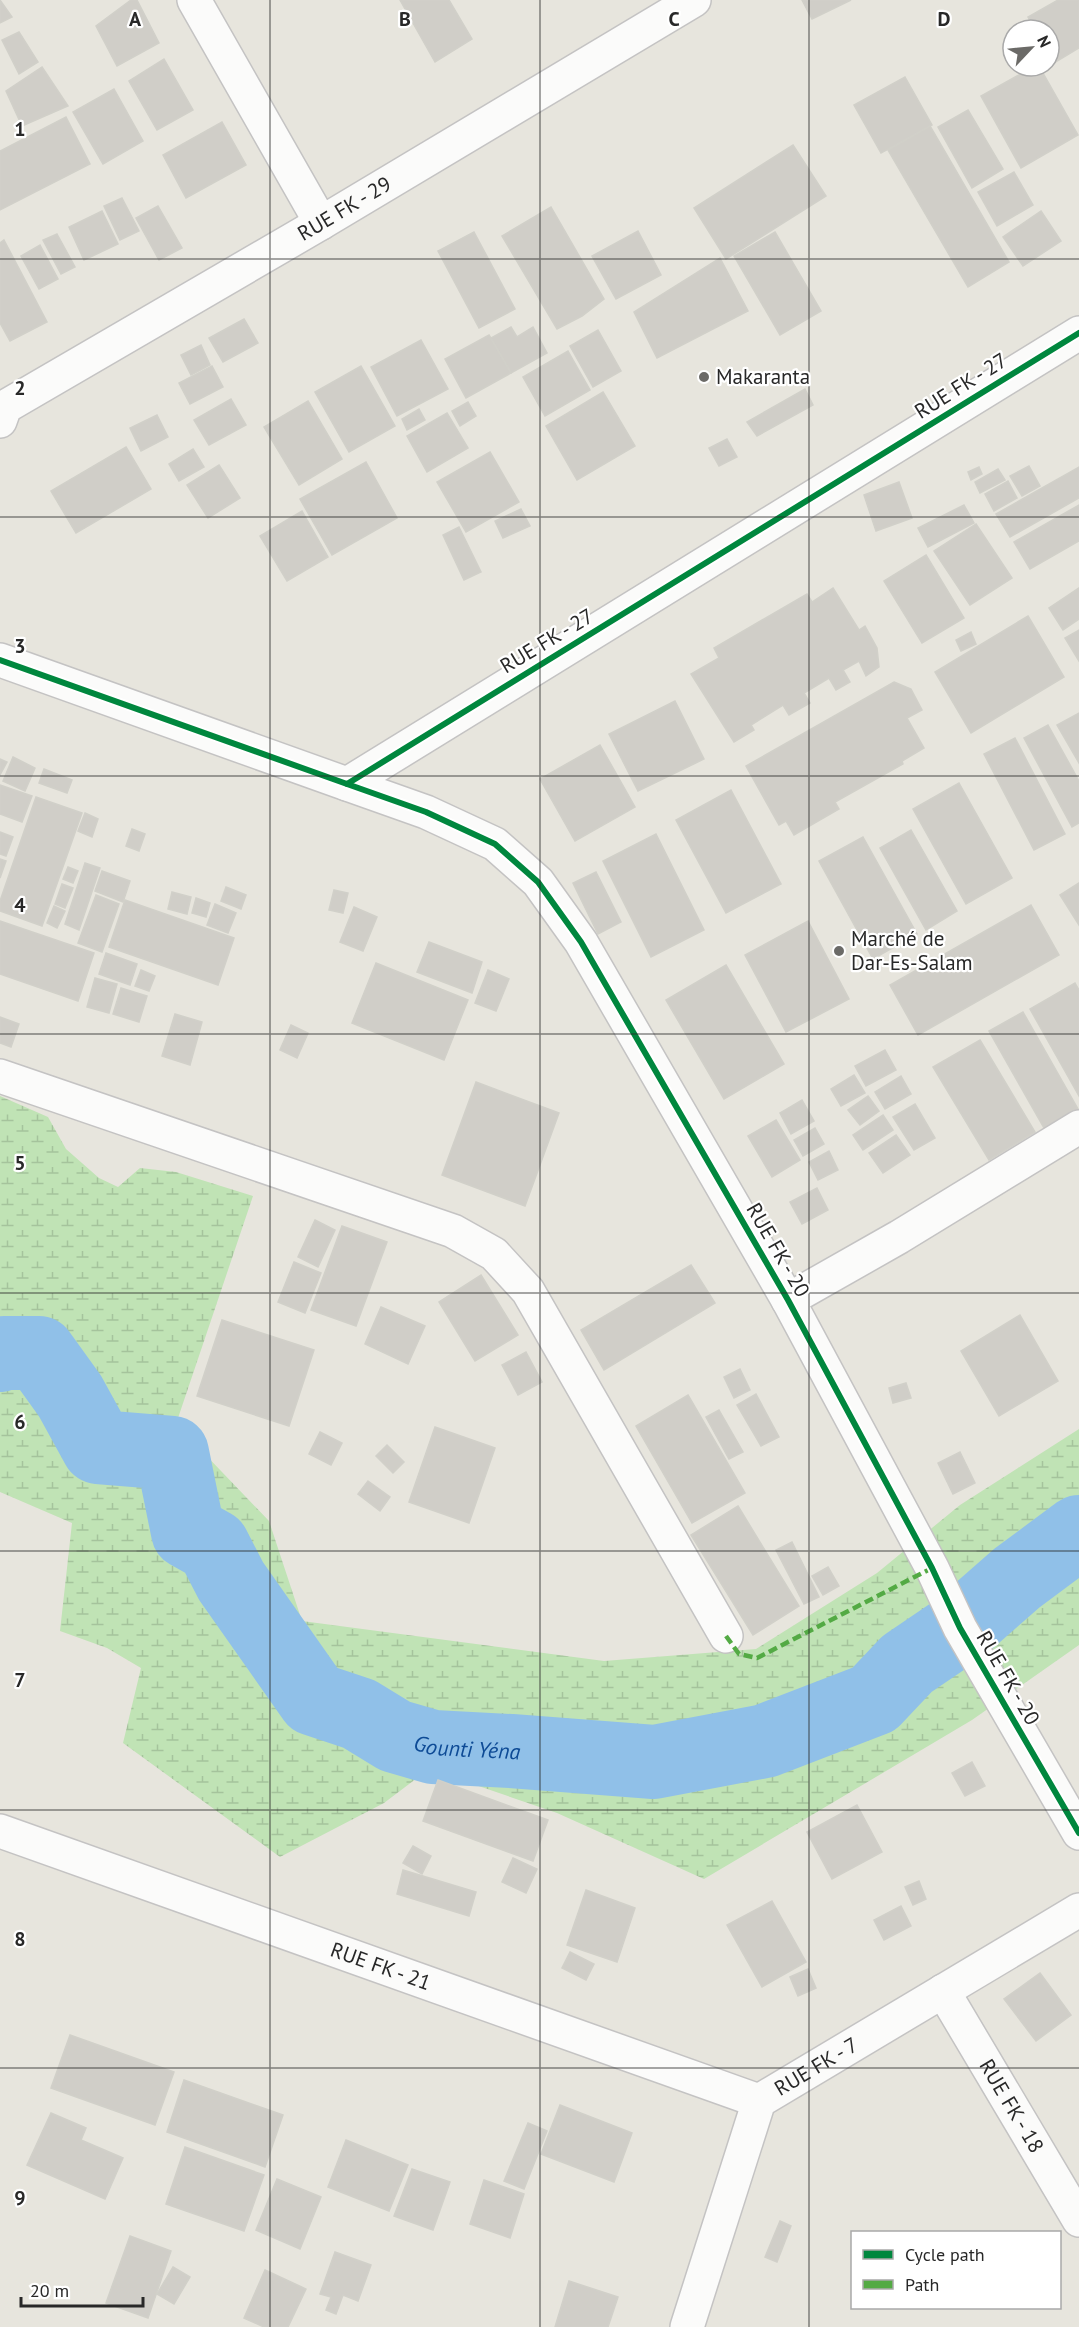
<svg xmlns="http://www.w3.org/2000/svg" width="1079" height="2327" font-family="'PT Sans',sans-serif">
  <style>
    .wetland { fill: url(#wetland-marsh) }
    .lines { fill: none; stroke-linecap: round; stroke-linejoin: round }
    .river { stroke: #90c0e8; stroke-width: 74 }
    .building { fill: #d0cec8; stroke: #d1d0c9; stroke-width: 1.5 }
    .minor-casing { stroke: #c4c3c3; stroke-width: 36 }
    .minor { stroke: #fbfbfa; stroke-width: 33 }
    .quiet { stroke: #53aa44; stroke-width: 4.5; stroke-dasharray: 9 4.5; stroke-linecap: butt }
    .cycleway-casing { stroke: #fff; stroke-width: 10 }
    .cycleway { stroke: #00873e; stroke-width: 6 }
    .grid { fill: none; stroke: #282828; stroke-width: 1.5; stroke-opacity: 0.55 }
    .poi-dot { fill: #6b6a67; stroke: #fff; stroke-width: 2 }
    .labels { text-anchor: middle; stroke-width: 4.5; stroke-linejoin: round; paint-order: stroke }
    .street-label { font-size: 21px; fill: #282828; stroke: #fff }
    .poi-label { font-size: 21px; fill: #282828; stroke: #fff; text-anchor: start }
    .water-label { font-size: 22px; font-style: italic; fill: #0e4b96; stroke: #fff }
    .grid-label { font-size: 20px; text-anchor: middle; font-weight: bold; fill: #282828; stroke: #fff; stroke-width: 4.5; stroke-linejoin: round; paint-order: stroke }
  </style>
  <defs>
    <pattern id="wetland-marsh" width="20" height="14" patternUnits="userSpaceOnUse" patternTransform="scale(1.5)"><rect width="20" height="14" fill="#c0e3b5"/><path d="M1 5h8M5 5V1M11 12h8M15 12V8" fill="none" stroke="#a5c39c"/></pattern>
  </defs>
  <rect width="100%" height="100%" fill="#e7e5dd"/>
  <!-- wetland -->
  <path class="wetland" d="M0 1096 48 1117 66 1149 99 1178 118 1187 140 1168 176 1172 253 1196 176 1424 269 1521 302 1621 604 1661 756 1649 877 1573 960 1505 1079 1429V1645L972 1720 704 1879 557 1813 429 1769 384 1803 280 1857 123 1743 141 1668 107 1648 60 1631 72 1523 0 1492Z"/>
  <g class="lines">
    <!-- river -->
    <path class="river" id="s1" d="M0 1355 4 1353H39L70 1396 98 1447 172 1453 188 1532 213 1546 231 1581 314 1699 359 1714 395 1736 433 1747 511 1751 654 1762 765 1741 874 1699 907 1664 960 1628 1017 1578 1079 1532"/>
  </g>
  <!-- building -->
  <g class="building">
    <path d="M0 0 12 17 0 23Z"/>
    <path d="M131 0H137L159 43 117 66 96 26Z"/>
    <path d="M400 0H449L472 39 435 62Z"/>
    <path d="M802 0H851L812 19Z"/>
    <path d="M1058 0H1079V48L1054 63 1049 54V30H1035L1028 17Z"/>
    <path d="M19 32 38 62 19 74 2 40Z"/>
    <path d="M164 59 193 110 157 130 129 81Z"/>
    <path d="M1035 66H1039L1078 135 1021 168 981 96Z"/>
    <path d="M42 67 68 106 22 126 6 91Z"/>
    <path d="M905 77 932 125 881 153 854 105Z"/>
    <path d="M114 89 143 141 103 164 73 112Z"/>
    <path d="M968 110 1003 169 972 188 938 127Z"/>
    <path d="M66 117 90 164 0 210V151Z"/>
    <path d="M222 122 246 165 186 198 163 155Z"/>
    <path d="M930 126 1009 262 968 287 888 150Z"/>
    <path d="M793 145 826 196 726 259 694 208Z"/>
    <path d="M1014 172 1033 205 997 226 978 192Z"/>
    <path d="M122 198 139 231 120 240 104 206Z"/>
    <path d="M158 206 182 248 159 260 136 218Z"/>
    <path d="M551 207 604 299 582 316 557 329 502 236Z"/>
    <path d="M102 211 118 244 84 260 69 227Z"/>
    <path d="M1041 211 1061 241 1023 266 1003 237Z"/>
    <path d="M638 231 661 275 616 299 592 256Z"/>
    <path d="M474 232 515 309 479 328 438 251Z"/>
    <path d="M775 232 821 311 780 335 734 256Z"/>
    <path d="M57 234 75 267 61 274 43 240Z"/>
    <path d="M4 240 47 322 10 341 0 323V243Z"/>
    <path d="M40 245 58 279 39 289 21 256Z"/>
    <path d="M720 258 748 311 657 358 634 312Z"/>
    <path d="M244 319 258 343 223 362 209 338Z"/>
    <path d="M511 327 517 337 533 327 547 353 511 373 491 338Z"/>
    <path d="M598 330 621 371 593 387 570 346Z"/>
    <path d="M489 335 511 373 466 398 445 359Z"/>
    <path d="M421 340 448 389 397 416 371 367Z"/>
    <path d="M201 345 210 365 191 375 181 355Z"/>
    <path d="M568 351 590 390 545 416 523 377Z"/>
    <path d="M212 366 223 387 190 404 179 383Z"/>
    <path d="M361 366 395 426 349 452 315 392Z"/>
    <path d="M805 389 813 405 757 436 747 422Z"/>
    <path d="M603 392 635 446 577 480 546 426Z"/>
    <path d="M231 399 246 425 209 445 194 420Z"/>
    <path d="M308 401 342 459 299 485 264 427Z"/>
    <path d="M468 402 476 416 460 426 452 411Z"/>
    <path d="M419 409 425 420 407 430 402 419Z"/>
    <path d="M447 413 468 448 427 472 407 436Z"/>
    <path d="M157 415 168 437 141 451 130 428Z"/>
    <path d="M727 439 737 457 719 466 709 448Z"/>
    <path d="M126 447 151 489 76 533 51 491Z"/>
    <path d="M193 449 204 467 179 481 169 464Z"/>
    <path d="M490 452 519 502 466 532 437 482Z"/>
    <path d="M366 462 397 518 332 555 300 499Z"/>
    <path d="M219 465 240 498 208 518 187 485Z"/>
    <path d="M1029 466 1040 486 1022 496 1010 476Z"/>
    <path d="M979 467 982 474 971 480 968 472Z"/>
    <path d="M1079 467V498L1010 537 996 514Z"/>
    <path d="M998 469 1005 480 980 493 975 482Z"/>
    <path d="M1008 481 1017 498 994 511 985 494Z"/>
    <path d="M899 482 912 518 876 531 864 495Z"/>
    <path d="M964 505 974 523 928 547 918 528Z"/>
    <path d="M1079 505V541L1030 569 1014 542Z"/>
    <path d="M521 509 530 526 503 538 495 521Z"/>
    <path d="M302 511 328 557 287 581 260 536Z"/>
    <path d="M976 524 1012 578 970 605 934 551Z"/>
    <path d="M459 527 481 572 464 580 443 535Z"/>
    <path d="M926 555 964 618 922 643 884 581Z"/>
    <path d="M833 588 859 630 865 626 877 648 879 667 866 676 859 661 843 670 850 682 836 690 829 678 804 693 810 703 789 715 783 705 751 725 754 730 734 742 691 674 719 658 714 648 807 594 812 602Z"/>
    <path d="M1079 588V619L1063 630 1049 608Z"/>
    <path d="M1028 616 1064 677 971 733 935 672Z"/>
    <path d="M1079 630V661L1065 638Z"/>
    <path d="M971 632 976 644 961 651 956 640Z"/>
    <path d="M894 682 911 689 922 710 907 718 924 748 902 761 903 764 835 802 839 809 794 835 786 821 779 825 746 766Z"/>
    <path d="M675 701 704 759 638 791 609 734Z"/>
    <path d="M1079 713V763L1057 725Z"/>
    <path d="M1048 725 1079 781V823L1072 827 1024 738Z"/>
    <path d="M1015 738 1065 834 1034 850 984 754Z"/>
    <path d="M600 745 635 807 575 841 540 779Z"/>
    <path d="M13 757 35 768 25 791 3 781Z"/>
    <path d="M0 759 7 762 0 775Z"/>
    <path d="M44 769 72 780 67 793 39 783Z"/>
    <path d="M959 783 1012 878 966 904 913 809Z"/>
    <path d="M0 785 32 796 22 822 0 814Z"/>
    <path d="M731 790 781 884 726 913 676 820Z"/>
    <path d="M36 797 82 813 42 926 0 911V901Z"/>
    <path d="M85 813 98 819 92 837 78 831Z"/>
    <path d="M132 829 145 834 139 851 126 846Z"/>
    <path d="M911 830 957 911 926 930 880 848Z"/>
    <path d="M0 832 13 837 6 856 0 854Z"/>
    <path d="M656 834 704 930 651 957 603 861Z"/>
    <path d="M863 837 917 934 873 959 819 861Z"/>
    <path d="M0 859 6 861 0 878Z"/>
    <path d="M85 863 100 868 79 930 65 924Z"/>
    <path d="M68 867 78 871 73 883 63 879Z"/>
    <path d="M102 871 130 881 123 902 95 891Z"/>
    <path d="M596 872 621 922 598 934 573 883Z"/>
    <path d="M1079 883V925L1060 895Z"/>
    <path d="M62 884 73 888 65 908 55 904Z"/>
    <path d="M226 887 246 895 241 909 221 901Z"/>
    <path d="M334 890 348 893 343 913 329 910Z"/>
    <path d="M172 892 191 897 187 914 168 909Z"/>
    <path d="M96 895 119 904 102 952 78 943Z"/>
    <path d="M196 898 210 903 206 917 192 913Z"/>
    <path d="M125 900 234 938 218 985 109 947Z"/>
    <path d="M215 904 236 913 228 933 207 925Z"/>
    <path d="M1031 905 1059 955 918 1035 890 985Z"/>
    <path d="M54 906 65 911 57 928 47 923Z"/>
    <path d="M354 907 377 917 363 951 340 942Z"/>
    <path d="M0 921 94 953 78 1001 0 974Z"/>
    <path d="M808 921 849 999 786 1032 745 955Z"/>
    <path d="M429 942 482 962 472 993 417 972Z"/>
    <path d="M106 953 137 964 130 985 99 974Z"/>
    <path d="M376 963 468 1000 444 1060 352 1023Z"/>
    <path d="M726 965 784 1064 724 1099 666 1000Z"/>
    <path d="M141 970 155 976 149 991 135 986Z"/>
    <path d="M488 970 509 979 496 1011 475 1003Z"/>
    <path d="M95 978 117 984 109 1013 87 1007Z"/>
    <path d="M1075 983 1079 990V1096L1030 1009Z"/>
    <path d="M121 988 147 996 139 1022 113 1014Z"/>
    <path d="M1023 1012 1078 1109 1044 1128 989 1031Z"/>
    <path d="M175 1014 202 1022 190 1065 162 1056Z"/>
    <path d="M0 1017 19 1024 11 1047 0 1043Z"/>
    <path d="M291 1025 308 1033 297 1058 280 1050Z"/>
    <path d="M980 1040 1035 1132 989 1160 933 1067Z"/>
    <path d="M885 1050 896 1070 866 1086 855 1066Z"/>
    <path d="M854 1075 865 1093 841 1106 831 1089Z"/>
    <path d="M901 1076 911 1094 885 1109 875 1092Z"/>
    <path d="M476 1082 559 1113 525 1206 442 1175Z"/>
    <path d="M868 1096 879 1111 860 1125 848 1110Z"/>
    <path d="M802 1100 814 1121 791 1134 780 1113Z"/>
    <path d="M915 1104 935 1138 914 1150 893 1117Z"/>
    <path d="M883 1115 893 1130 863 1150 853 1135Z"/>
    <path d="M776 1120 800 1160 772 1177 748 1136Z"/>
    <path d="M815 1128 824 1144 803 1156 794 1140Z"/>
    <path d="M896 1135 910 1155 883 1173 869 1153Z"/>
    <path d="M829 1151 838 1170 818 1180 809 1162Z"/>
    <path d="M817 1188 828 1210 802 1224 790 1202Z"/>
    <path d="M315 1220 335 1230 318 1267 298 1257Z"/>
    <path d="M342 1226 387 1242 356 1326 311 1310Z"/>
    <path d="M294 1262 321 1273 305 1313 278 1302Z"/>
    <path d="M691 1265 715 1303 604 1370 581 1330Z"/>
    <path d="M481 1275 518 1335 475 1361 439 1302Z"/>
    <path d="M381 1307 425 1326 408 1364 365 1344Z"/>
    <path d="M1020 1315 1058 1381 999 1416 961 1351Z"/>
    <path d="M222 1320 314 1350 289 1426 197 1396Z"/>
    <path d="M526 1352 542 1382 518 1395 502 1365Z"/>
    <path d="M740 1369 750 1390 734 1398 724 1377Z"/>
    <path d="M906 1383 911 1398 893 1403 889 1388Z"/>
    <path d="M756 1394 779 1437 761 1446 737 1405Z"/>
    <path d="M688 1395 745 1493 692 1523 636 1426Z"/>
    <path d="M719 1410 743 1452 729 1459 706 1417Z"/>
    <path d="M435 1427 495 1448 469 1523 409 1502Z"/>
    <path d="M320 1432 342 1443 331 1465 309 1454Z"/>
    <path d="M387 1445 404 1462 393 1473 376 1456Z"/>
    <path d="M960 1452 975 1483 953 1494 938 1463Z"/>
    <path d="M368 1481 390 1497 380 1511 358 1494Z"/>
    <path d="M738 1506 799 1606 753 1635 691 1535Z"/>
    <path d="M792 1542 819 1597 804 1604 776 1550Z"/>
    <path d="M828 1567 839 1586 823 1595 812 1576Z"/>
    <path d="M972 1762 985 1786 965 1796 952 1773Z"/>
    <path d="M438 1780 548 1820 533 1861 423 1821Z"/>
    <path d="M857 1805 882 1852 832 1879 807 1832Z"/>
    <path d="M413 1846 431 1856 422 1874 403 1863Z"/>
    <path d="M513 1858 537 1869 526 1893 502 1882Z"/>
    <path d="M403 1870 476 1892 469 1916 397 1894Z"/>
    <path d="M919 1881 926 1899 913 1905 905 1887Z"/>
    <path d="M586 1890 635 1908 617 1962 567 1945Z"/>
    <path d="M772 1901 806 1962 762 1987 727 1925Z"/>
    <path d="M901 1906 911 1926 884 1940 874 1920Z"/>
    <path d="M570 1952 594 1964 586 1980 562 1968Z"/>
    <path d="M808 1969 816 1988 798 1996 790 1977Z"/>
    <path d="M1040 1973 1071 2015 1036 2041 1004 1999Z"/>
    <path d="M70 2035 174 2072 155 2125 51 2088Z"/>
    <path d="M184 2080 283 2115 265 2167 167 2132Z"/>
    <path d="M560 2105 632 2133 614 2182 541 2154Z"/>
    <path d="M51 2113 86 2128 81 2140 123 2158 105 2199 27 2165Z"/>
    <path d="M528 2123 547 2131 524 2189 504 2181Z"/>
    <path d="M346 2140 408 2165 389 2211 328 2187Z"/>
    <path d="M185 2147 264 2175 244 2231 166 2204Z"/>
    <path d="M412 2169 450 2182 433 2230 394 2216Z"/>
    <path d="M277 2179 321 2197 300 2249 256 2230Z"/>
    <path d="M484 2180 524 2194 510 2238 470 2224Z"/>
    <path d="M780 2221 791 2226 777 2262 765 2257Z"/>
    <path d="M130 2236 171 2251 148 2318 106 2303Z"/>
    <path d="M335 2252 371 2265 358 2301 343 2295 336 2314 326 2310 331 2297 320 2294Z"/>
    <path d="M173 2267 190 2277 174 2304 157 2294Z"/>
    <path d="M265 2270 306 2289 288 2327H264L244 2318Z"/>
    <path d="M569 2281 618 2297 608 2327H555Z"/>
  </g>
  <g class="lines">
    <defs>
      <g id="minor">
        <path d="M194 0 321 223"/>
        <path id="s2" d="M0 421 5 407 321 223 694 0"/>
        <path d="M0 660 347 784 1079 333"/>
        <path d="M347 784 426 812 495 844 538 882 581 942 788 1300 932 1568 960 1628 1079 1833"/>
        <path d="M0 1076 453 1231 494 1254 528 1291 726 1636"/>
        <path d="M788 1300 899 1237 1079 1127"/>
        <path id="s3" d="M0 1831 759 2101"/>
        <path id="s4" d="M943 1991 1079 2220"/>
        <path id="s5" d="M687 2327 759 2101 1079 1910"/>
      </g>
    </defs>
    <!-- minor casing -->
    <use href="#minor" class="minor-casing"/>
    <!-- minor -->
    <use href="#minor" class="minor"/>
    <!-- quiet -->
    <path class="quiet" d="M726 1636 739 1654 757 1658 932 1568"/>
    <defs>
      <g id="cycleway">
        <path d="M0 660 347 784 1079 333"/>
        <path d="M347 784 426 812 495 844 538 882 581 942 788 1300 932 1568 960 1628 1079 1833"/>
      </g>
    </defs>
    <!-- cycleway casing -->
    <use href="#cycleway" class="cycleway-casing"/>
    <!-- cycleway -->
    <use href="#cycleway" class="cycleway"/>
  </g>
  <!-- grid -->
  <path class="grid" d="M270 0V2327M540 0V2327M809 0V2327M0 259H1079M0 517H1079M0 776H1079M0 1034H1079M0 1293H1079M0 1551H1079M0 1810H1079M0 2068H1079"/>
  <!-- markers -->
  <g class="poi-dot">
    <circle cx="704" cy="377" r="6"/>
    <circle cx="839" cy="951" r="6"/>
  </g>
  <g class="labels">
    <!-- street labels -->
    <g class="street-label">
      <text dy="7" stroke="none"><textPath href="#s2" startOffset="408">RUE FK - 29</textPath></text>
      <text transform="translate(961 386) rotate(-32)" y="7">RUE FK - 27</text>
      <text transform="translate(547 641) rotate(-31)" y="7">RUE FK - 27</text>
      <text transform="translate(778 1250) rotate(60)" y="7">RUE FK - 20</text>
      <text transform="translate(1008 1678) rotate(60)" y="7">RUE FK - 20</text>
      <text dy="7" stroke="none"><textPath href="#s3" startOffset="404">RUE FK - 21</textPath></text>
      <text dy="7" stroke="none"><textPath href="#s5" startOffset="304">RUE FK - 7</textPath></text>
      <text dy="7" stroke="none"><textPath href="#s4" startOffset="134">RUE FK - 18</textPath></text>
    </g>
    <!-- poi labels -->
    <g class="poi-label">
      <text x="716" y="384">Makaranta</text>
      <text x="851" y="946">Marché de<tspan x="851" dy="24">Dar-Es-Salam</tspan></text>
    </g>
    <!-- water labels -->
    <g class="water-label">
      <text dy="8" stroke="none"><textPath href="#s1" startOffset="681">Gounti Yéna</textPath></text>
    </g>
  </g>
  <g class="grid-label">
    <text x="135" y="26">A</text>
    <text x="405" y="26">B</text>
    <text x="674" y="26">C</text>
    <text x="944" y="26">D</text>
    <text x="20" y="136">1</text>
    <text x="20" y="395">2</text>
    <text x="20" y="653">3</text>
    <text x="20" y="912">4</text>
    <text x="20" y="1170">5</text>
    <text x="20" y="1429">6</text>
    <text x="20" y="1687">7</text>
    <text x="20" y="1946">8</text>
    <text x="20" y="2205">9</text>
  </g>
  <!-- legend -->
  <rect x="851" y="2231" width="210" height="78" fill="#ffffff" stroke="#a9a9a9" stroke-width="1.5"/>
  <rect x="863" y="2250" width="30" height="9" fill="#00873e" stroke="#a9a9a9" stroke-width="1.5"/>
  <text x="905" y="2261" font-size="18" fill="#282828">Cycle path</text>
  <rect x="863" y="2280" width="30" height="9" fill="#53aa44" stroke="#a9a9a9" stroke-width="1.5"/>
  <text x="905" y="2291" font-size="18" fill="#282828">Path</text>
  <!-- north arrow -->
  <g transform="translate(1031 48) rotate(64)"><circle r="28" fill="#ffffff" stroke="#a9a9a9" stroke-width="1.5"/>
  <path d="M0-4.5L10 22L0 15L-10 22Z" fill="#6b6a67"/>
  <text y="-9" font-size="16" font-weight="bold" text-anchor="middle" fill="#282828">N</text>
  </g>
  <!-- scale -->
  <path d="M21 2297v9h122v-9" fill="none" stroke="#282828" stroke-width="3"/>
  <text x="30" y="2297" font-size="18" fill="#282828" stroke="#ffffff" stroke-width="4.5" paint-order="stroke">20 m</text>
</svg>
